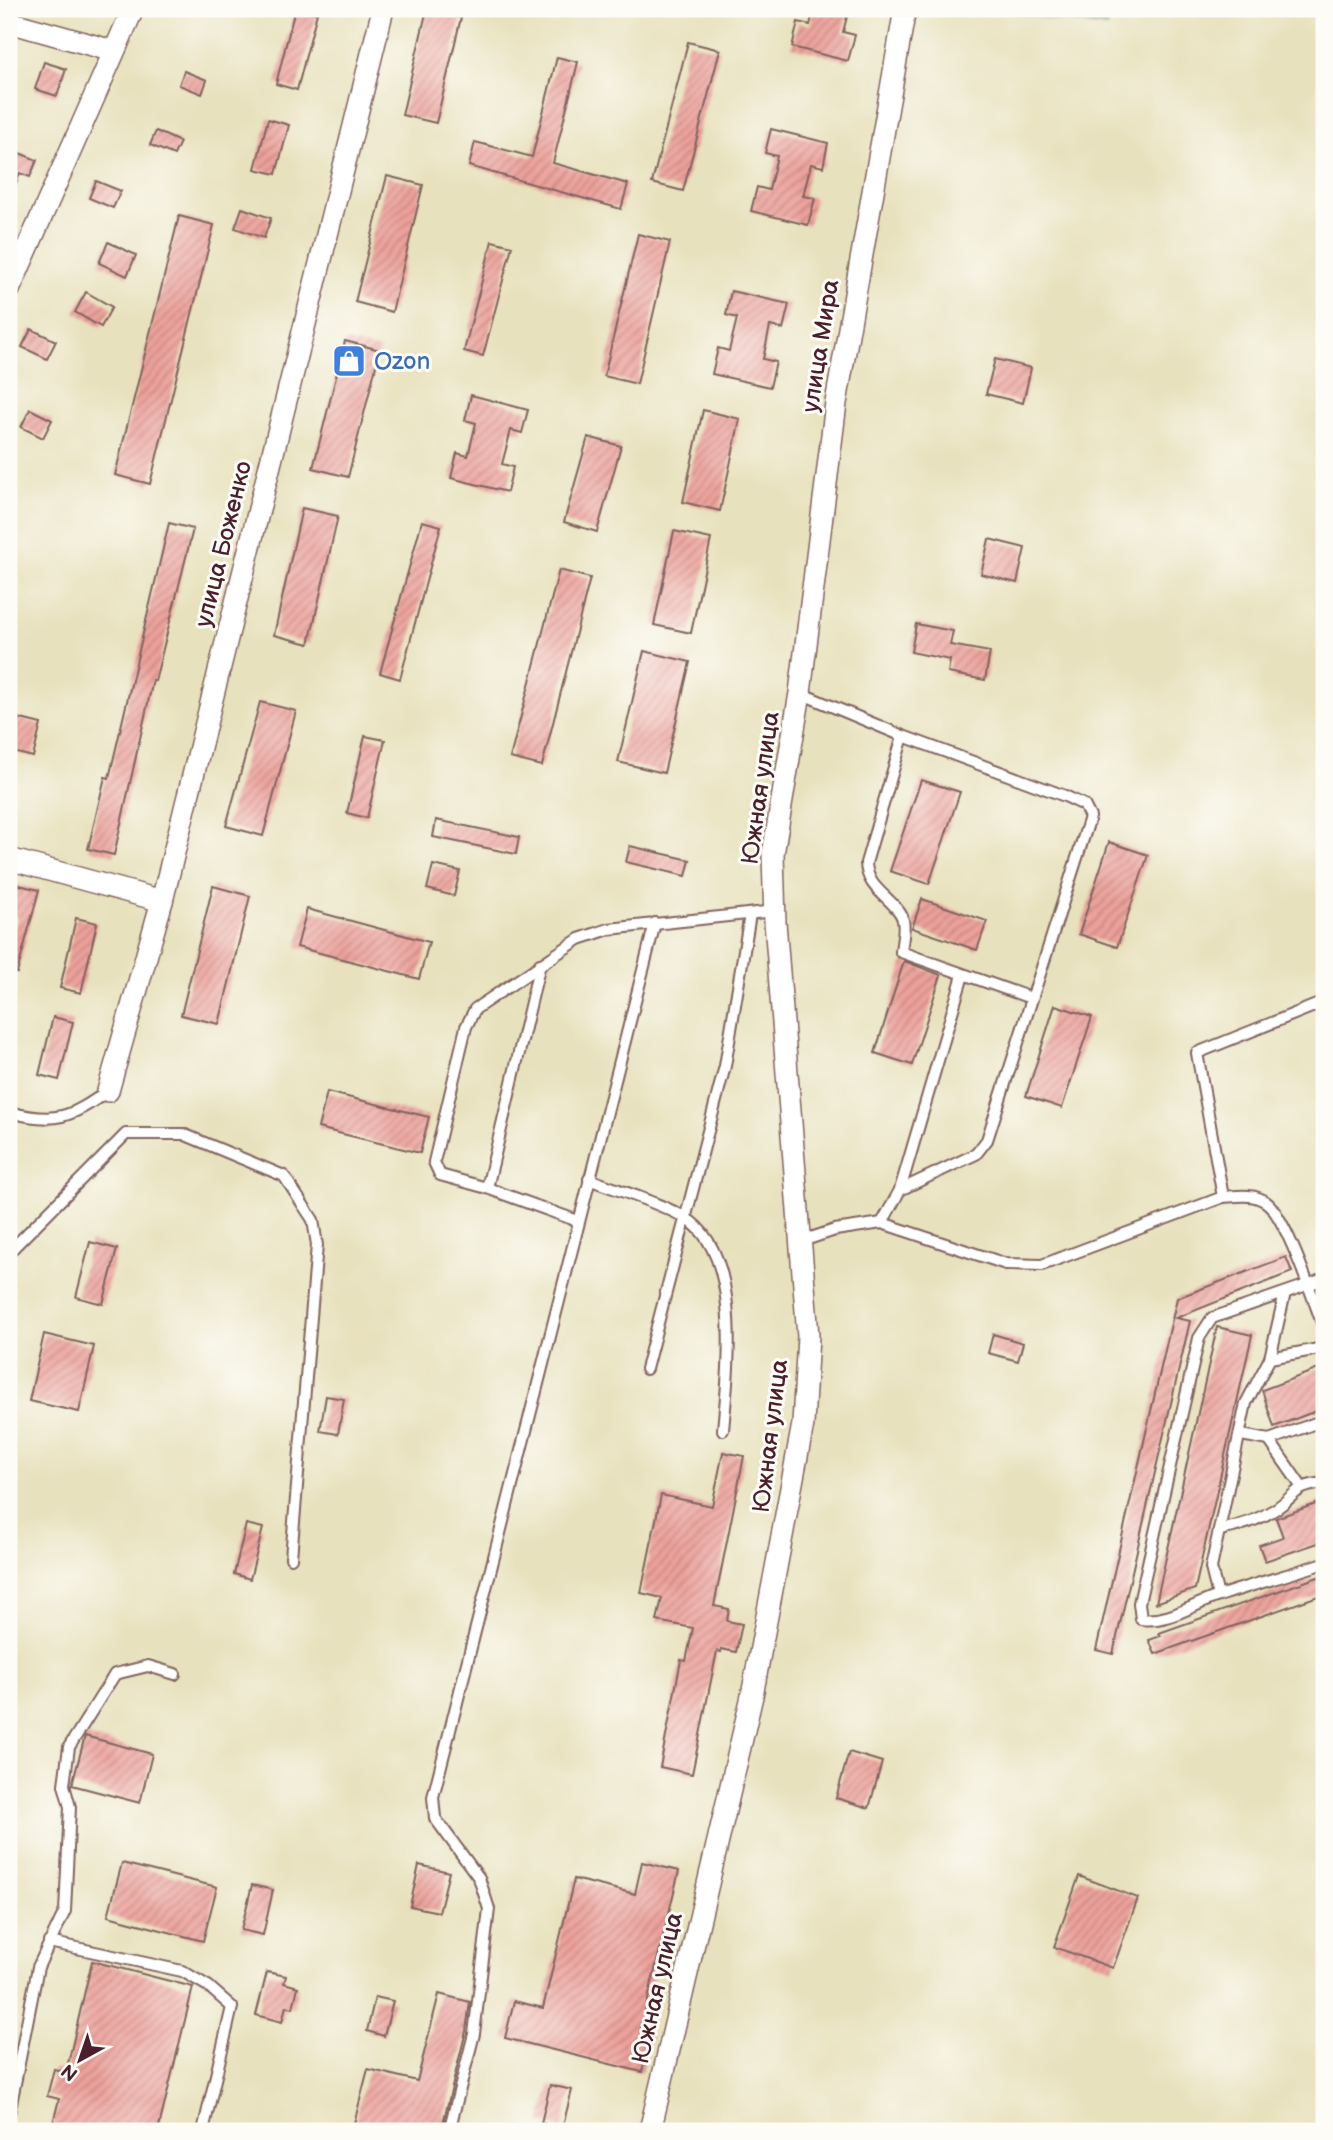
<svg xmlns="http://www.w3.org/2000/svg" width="1333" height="2140" font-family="'Balsamiq Sans',sans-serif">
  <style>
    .grass { fill: url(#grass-tufts); stroke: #6e7452; stroke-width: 2 }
    .building { fill: url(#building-hatch) }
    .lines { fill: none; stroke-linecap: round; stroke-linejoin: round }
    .lane-casing { stroke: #81635e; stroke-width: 14 }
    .street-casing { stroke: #81635e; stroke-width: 24 }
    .lane { stroke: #fff; stroke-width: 10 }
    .street { stroke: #fff; stroke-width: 21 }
    .labels { text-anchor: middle; stroke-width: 6; stroke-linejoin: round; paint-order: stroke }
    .street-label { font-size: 24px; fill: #4a1f2b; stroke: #fdfcf7 }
    .shop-label { font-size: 24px; fill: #366cbe; stroke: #fdfcf7; text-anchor: start }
  </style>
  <defs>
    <pattern id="grass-tufts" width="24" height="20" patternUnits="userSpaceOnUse" patternTransform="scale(1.75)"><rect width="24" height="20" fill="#93c87a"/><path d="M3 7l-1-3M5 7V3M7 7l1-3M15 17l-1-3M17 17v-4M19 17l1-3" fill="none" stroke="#80ab6a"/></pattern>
    <pattern id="building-hatch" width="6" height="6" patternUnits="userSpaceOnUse" patternTransform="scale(1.75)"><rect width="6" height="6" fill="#eda19b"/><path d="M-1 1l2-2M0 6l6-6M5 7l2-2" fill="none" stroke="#c2837f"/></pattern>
  </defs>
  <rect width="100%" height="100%" fill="#fdfcf7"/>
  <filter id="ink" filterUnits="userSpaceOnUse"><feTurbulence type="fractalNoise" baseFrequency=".0143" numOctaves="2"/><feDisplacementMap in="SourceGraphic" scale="14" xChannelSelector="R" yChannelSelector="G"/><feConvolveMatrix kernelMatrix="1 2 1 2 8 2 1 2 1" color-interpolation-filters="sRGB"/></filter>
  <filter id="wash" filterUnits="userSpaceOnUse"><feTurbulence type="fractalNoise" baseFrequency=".00686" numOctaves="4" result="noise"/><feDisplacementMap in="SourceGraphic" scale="28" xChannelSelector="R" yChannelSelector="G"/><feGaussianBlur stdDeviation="1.57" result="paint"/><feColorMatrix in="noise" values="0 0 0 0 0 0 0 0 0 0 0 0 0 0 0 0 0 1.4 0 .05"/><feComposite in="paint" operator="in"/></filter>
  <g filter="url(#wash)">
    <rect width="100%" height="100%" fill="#e8e1bd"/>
    <!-- grass -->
    <path class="grass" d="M992 9H1111L1107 27Z"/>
    <g id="blocks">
      <!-- building -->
      <g class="building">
        <path d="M295 9 317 13 297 90 276 84Z"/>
        <path d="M427 9H463L436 123 402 115Z"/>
        <path d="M814 9H849L843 32 855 35 848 61 792 47 798 22 810 25Z"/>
        <path d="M688 42 720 50 683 191 652 183Z"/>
        <path d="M557 57 578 62 553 163 628 184 621 209 469 166 475 142 532 157Z"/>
        <path d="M44 62 66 69 57 96 35 89Z"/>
        <path d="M184 71 207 80 202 94 179 85Z"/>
        <path d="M268 119 289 125 276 174 255 169Z"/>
        <path d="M771 129 828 143 823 167 811 164 803 196 815 198 808 225 751 211 757 187 769 190 777 156 765 153Z"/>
        <path d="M156 131 180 142 174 155 150 145Z"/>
        <path d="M9 149 37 160 30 177 20 173 10 199Z"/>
        <path d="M387 176 423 185 392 312 355 302Z"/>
        <path d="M96 181 121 191 113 208 89 198Z"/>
        <path d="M242 208 271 218 264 238 235 228Z"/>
        <path d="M179 216 214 225 150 484 115 475Z"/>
        <path d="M638 234 670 242 637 384 604 376Z"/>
        <path d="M492 241 512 246 483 356 464 351Z"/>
        <path d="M108 242 136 255 127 276 99 263Z"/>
        <path d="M731 291 789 304 783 329 770 326 763 359 776 362 770 387 712 374 718 348 729 351 737 318 726 315Z"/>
        <path d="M86 292 112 307 101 327 75 312Z"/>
        <path d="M31 329 56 341 47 359 22 347Z"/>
        <path d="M345 341 380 350 348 477 313 468Z"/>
        <path d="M995 359 1031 368 1023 403 986 394Z"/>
        <path d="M471 395 528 410 522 433 511 430 502 464 513 467 507 492 451 478 457 453 468 456 476 423 465 420Z"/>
        <path d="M30 409 52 420 43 438 21 427Z"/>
        <path d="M703 410 740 419 720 511 683 502Z"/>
        <path d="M588 437 621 446 597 532 564 522Z"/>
        <path d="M302 508 338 516 309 644 274 635Z"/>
        <path d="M422 521 441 526 400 679 380 673Z"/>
        <path d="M169 523 193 529 155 681 153 680 114 855 88 849 105 777 109 778Z"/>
        <path d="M674 531 711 539 691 633 654 625Z"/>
        <path d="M989 539 1025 548 1017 583 981 574Z"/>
        <path d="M559 570 590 578 542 766 510 758Z"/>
        <path d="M916 624 953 631 950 645 990 652 985 680 948 673 950 660 911 652Z"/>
        <path d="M644 651 690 662 664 773 618 762Z"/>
        <path d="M260 702 296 711 263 836 226 826Z"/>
        <path d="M9 716 41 724 33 757 9 751Z"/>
        <path d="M365 736 385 740 367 818 347 813Z"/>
        <path d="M921 780 960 792 929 884 890 871Z"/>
        <path d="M436 820 519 837 516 854 433 837Z"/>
        <path d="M1109 842 1148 855 1117 947 1079 934Z"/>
        <path d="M630 846 690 860 686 876 626 862Z"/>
        <path d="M433 865 460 871 454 896 427 889Z"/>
        <path d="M15 884 39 890 17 973 9 971V951L17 917 9 914V909Z"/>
        <path d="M213 886 250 896 219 1024 181 1015Z"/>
        <path d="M922 899 987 921 977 950 912 928Z"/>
        <path d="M307 909 429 942 419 979 297 947Z"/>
        <path d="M76 918 97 923 81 993 60 988Z"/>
        <path d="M904 961 941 975 912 1065 875 1053Z"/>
        <path d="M1055 1005 1092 1017 1062 1108 1026 1096Z"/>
        <path d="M53 1017 73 1022 59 1080 39 1075Z"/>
        <path d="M327 1092 429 1117 420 1153 318 1128Z"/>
        <path d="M90 1242 117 1249 103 1304 76 1297Z"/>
        <path d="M1286 1257 1292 1272 1176 1318 1190 1321 1113 1654 1096 1650 1177 1298Z"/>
        <path d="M1217 1327 1252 1335 1195 1589 1156 1603Z"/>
        <path d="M44 1334 94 1346 79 1412 29 1401Z"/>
        <path d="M993 1334 1023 1343 1018 1361 988 1353Z"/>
        <path d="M1324 1367V1408L1274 1427 1262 1390Z"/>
        <path d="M326 1396 344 1399 338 1434 320 1431Z"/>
        <path d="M723 1452 744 1456 714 1606 729 1609 727 1621 742 1624 736 1652 721 1649V1652L717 1651 692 1774 660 1767 681 1660 686 1661 693 1628 657 1621 662 1598 641 1593 661 1495 712 1506Z"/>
        <path d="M1324 1501V1541L1265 1561 1259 1545 1283 1537 1276 1518Z"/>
        <path d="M246 1524 263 1528 250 1579 234 1574Z"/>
        <path d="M1324 1575V1594L1155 1654 1149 1640 1161 1636 1159 1633Z"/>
        <path d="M85 1736 152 1754 140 1803 72 1785Z"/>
        <path d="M849 1752 882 1762 869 1808 836 1798Z"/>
        <path d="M642 1862 679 1871 640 2032 651 2034 642 2072 505 2038 514 2001 543 2008 574 1879 635 1894Z"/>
        <path d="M122 1863 217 1887 203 1941 108 1916Z"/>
        <path d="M419 1865 449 1872 439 1912 410 1906Z"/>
        <path d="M1079 1876 1138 1898 1113 1968 1054 1947Z"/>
        <path d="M252 1885 273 1890 263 1935 241 1930Z"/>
        <path d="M92 1961 193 1987 158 2131H51L59 2099 47 2096 54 2069 66 2072Z"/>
        <path d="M267 1972 286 1976 284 1983 298 1987 293 2008 286 2006 282 2022 256 2015Z"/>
        <path d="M439 1994 470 2002 466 2031 441 2131H352L368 2069 417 2081Z"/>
        <path d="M375 1997 393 2001 384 2036 367 2031Z"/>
        <path d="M550 2085 572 2090 562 2129 541 2123Z"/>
      </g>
    </g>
  </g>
  <g filter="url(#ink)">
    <use href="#blocks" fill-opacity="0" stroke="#81635e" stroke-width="2"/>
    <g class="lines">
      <defs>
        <g id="lane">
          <path d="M800 693 903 736 1065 796 1084 805 1090 817 987 1140 976 1154 900 1190"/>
          <path d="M903 736 866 863C867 888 887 894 900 913 907 923 902 940 901 952L1031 998"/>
          <path d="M9 1112C55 1124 70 1118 108 1091"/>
          <path d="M589 1179C619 1191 656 1201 684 1217 744 1252 728 1373 723 1430"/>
          <path d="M487 1188 540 964"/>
          <path d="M1223 1197 1197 1053 1324 1002"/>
          <path d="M578 1221 487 1188 440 1175 434 1162 466 1027 475 1009 579 939 609 929 775 911"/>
          <path d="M882 1223 900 1190 963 975"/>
          <path d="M802 1241 835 1230 882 1223 1006 1264 1042 1265 1223 1197C1238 1196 1254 1193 1266 1202 1286 1216 1314 1302 1324 1328"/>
          <path d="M9 1252 126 1134H183L284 1176 313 1220 317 1245 291 1558"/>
          <path d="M1324 1279 1212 1318 1199 1338 1139 1603 1141 1619C1169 1623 1193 1604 1219 1596 1254 1584 1289 1575 1324 1563"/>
          <path d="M1270 1358 1285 1293"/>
          <path d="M646 1369 725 1066 750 914"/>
          <path d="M1241 1435 1269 1440 1324 1420"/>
          <path d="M1269 1440 1301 1486"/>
          <path d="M1220 1530C1241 1526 1259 1520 1277 1508 1300 1492 1293 1487 1324 1483"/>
          <path d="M1218 1596 1211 1568 1246 1403 1270 1358 1324 1348"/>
          <path d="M49 1942 182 1971 208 1986 232 2007 203 2131"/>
          <path d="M9 2114 38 1967 65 1911 70 1807 64 1785 69 1747 115 1674 148 1666 175 1674"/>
          <path d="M449 2131 474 2034 489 1909 479 1878 435 1818 433 1797 655 923"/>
        </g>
        <g id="street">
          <path d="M9 22 113 51"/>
          <path d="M9 290 133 9"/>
          <path d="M9 859 162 901"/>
          <path d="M108 1091 162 901 383 9"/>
          <path d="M650 2131 752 1696 803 1424 808 1336 775 922 773 854 800 693 836 403 905 9"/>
        </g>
      </defs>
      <!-- lane casing -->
      <use href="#lane" class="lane-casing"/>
      <!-- street casing -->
      <use href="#street" class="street-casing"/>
      <!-- lane -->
      <use href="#lane" class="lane"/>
      <!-- street -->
      <use href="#street" class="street"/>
    </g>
  </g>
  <!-- icons -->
  <defs>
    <symbol id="shop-square" viewBox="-11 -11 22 22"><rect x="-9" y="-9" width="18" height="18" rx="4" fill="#3f7fe0" stroke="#fdfcf7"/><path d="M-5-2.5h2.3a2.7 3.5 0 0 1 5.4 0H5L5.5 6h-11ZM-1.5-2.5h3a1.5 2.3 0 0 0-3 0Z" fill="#fff"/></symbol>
  </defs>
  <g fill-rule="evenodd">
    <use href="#shop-square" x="330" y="342" width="38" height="38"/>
  </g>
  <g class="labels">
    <!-- street labels -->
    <g class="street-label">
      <text transform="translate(820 346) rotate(-81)" y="8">улица Мира</text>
      <text transform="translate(223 544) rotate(-76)" y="8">улица Боженко</text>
      <text transform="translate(760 788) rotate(-82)" y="8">Южная улица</text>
      <text transform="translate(770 1436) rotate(-83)" y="8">Южная улица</text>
      <text transform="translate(657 1988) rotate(-77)" y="8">Южная улица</text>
    </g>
    <!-- shop labels -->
    <g class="shop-label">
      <text x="374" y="369">Ozon</text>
    </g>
  </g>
  <!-- margin -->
  <rect width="1333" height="2140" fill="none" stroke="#fdfcf7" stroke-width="35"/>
  <!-- north arrow -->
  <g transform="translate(80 2060) rotate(220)" stroke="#fdfcf7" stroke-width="5" paint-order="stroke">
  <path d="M0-5L12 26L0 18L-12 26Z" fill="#4a1f2b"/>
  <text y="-10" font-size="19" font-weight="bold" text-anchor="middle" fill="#4a1f2b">N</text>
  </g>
</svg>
